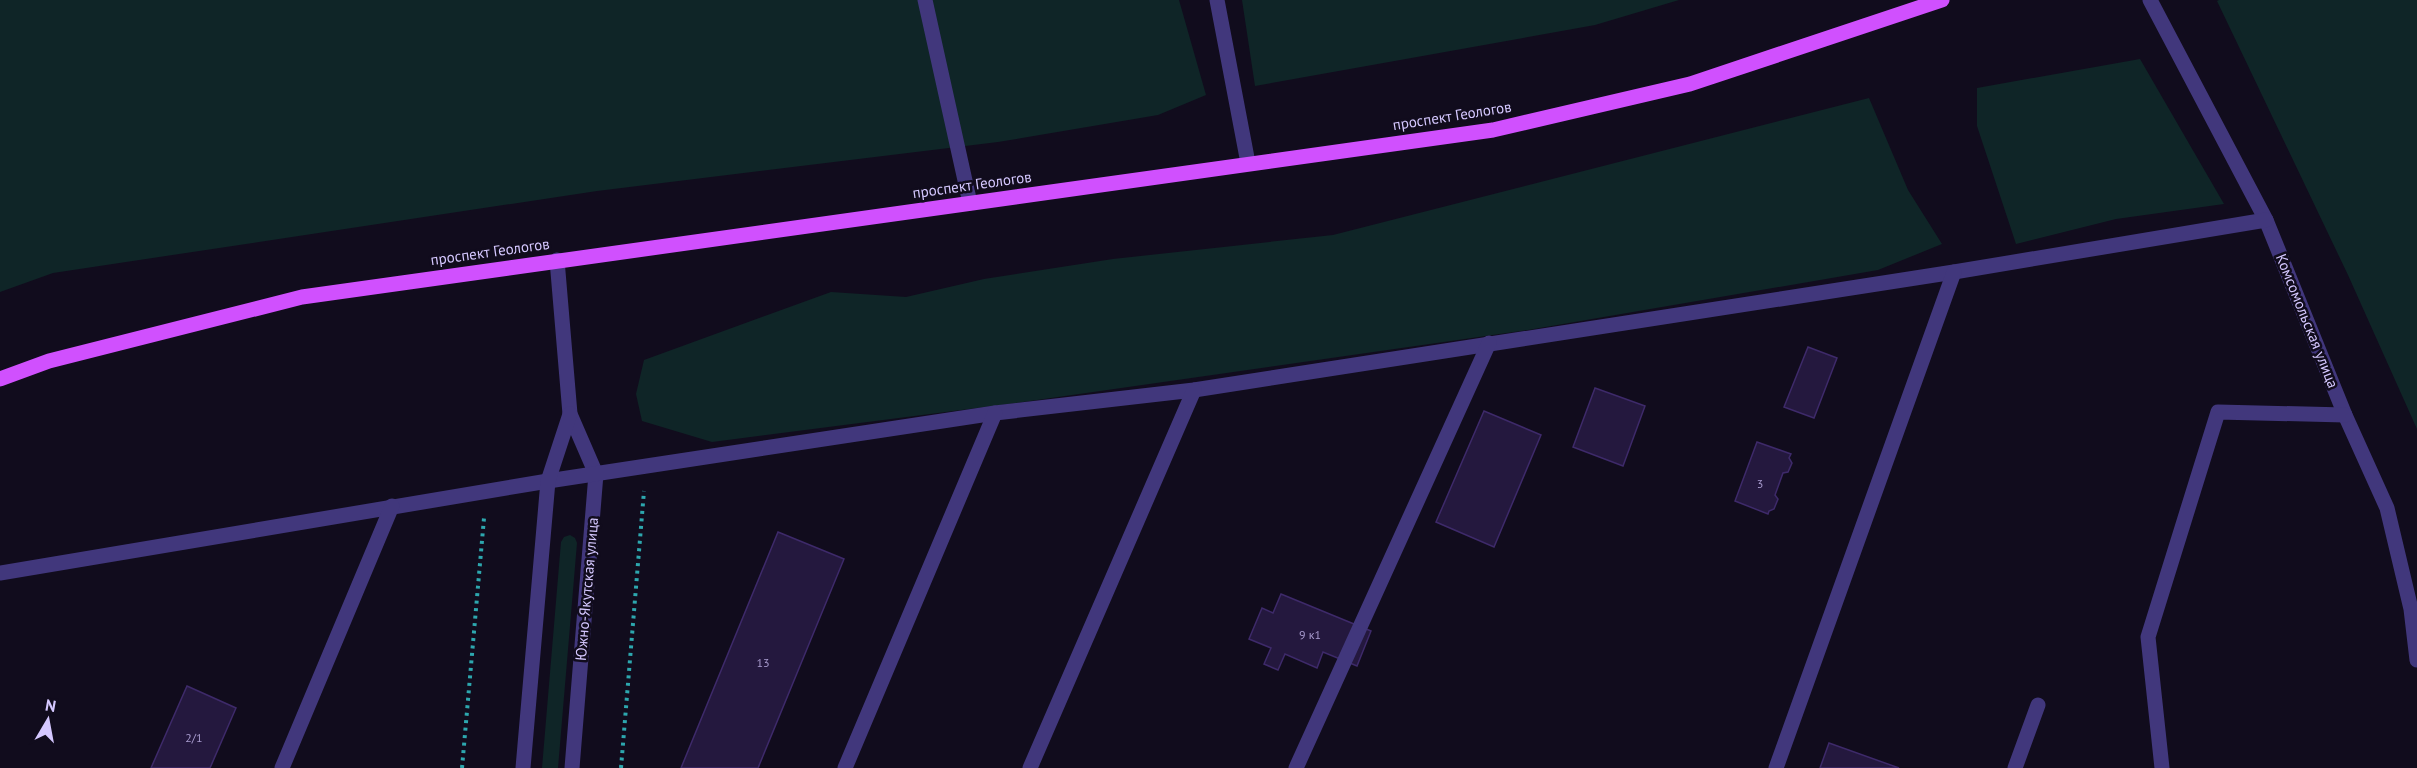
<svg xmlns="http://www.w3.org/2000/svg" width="2417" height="768" font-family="'PT Sans',sans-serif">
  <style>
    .green { fill: #0f2527 }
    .building { fill: #24183e; stroke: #3e2a6a; stroke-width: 1.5 }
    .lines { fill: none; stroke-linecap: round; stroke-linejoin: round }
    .path { stroke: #2da7ae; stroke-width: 4; stroke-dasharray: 3 4.5; stroke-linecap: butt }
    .minor { stroke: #41377c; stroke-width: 15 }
    .major { stroke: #d050fe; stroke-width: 15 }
    .labels { text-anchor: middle; stroke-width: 5; stroke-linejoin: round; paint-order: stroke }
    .number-label { font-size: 12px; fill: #a99ccf }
    .street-label { font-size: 15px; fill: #d5c8ff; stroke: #110c1d }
  </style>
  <rect width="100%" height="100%" fill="#110c1d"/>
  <!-- green -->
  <g class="green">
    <path d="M0 0H1179L1206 95 1158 115 998 142 597 191 53 273 0 292Z"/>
    <path d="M1242 0H1679L1595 25 1255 86Z"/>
    <path d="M2219 0H2417V429L2348 275 2217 1Z"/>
    <path d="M2140 59 2224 204 2116 219 2016 244 1977 126V88Z"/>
    <path d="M1869 98 1908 190 1942 244 1878 270 1528 330 1016 403 712 442 642 421 636 394 644 360 831 292 906 297 984 279 1113 259 1333 235Z"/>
    <path d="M570 535 575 538 577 543 558 768H542L561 542 564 537Z"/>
  </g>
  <!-- building -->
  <g class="building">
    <path d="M1808 347 1837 358 1814 418 1784 407Z"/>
    <path d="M1595 388 1645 406 1623 466 1573 447Z"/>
    <path d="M1484 411 1541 435 1494 547 1436 522Z"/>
    <path d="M1757 442 1791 454 1789 458 1792 463 1788 472 1783 473 1775 495 1778 499 1774 509 1769 511 1768 514 1735 501Z"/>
    <path d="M778 532 844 559 758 768H681Z"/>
    <path d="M1281 594 1371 631 1357 666 1323 652 1317 668 1285 654 1278 670 1264 664 1271 648 1249 639 1262 608 1273 613Z"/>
    <path d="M187 686 236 708 210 768H151Z"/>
    <path d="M1829 743 1899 768H1820Z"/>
  </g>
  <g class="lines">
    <!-- path -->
    <g class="path">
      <path d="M462 768 484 518"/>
      <path d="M621 768 644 491"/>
    </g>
    <!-- minor -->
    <g class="minor">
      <path d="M925 0 970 203"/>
      <path d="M1217 0 1248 163"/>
      <path d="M2150 0 2266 220 2345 415 2387 508 2411 609 2417 660"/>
      <path d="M557 260 570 414 596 474 572 768"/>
      <path d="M0 573 548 481 995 413 1194 390 1954 272 2266 220"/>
      <path d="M282 768 392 506"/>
      <path d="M523 768 548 481 570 414"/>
      <path d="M845 768 995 413"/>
      <path d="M1030 768 1194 390"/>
      <path d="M1296 768 1489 343"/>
      <path d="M1776 768 1954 272"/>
      <path d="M2015 768 2038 705"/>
      <path d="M2162 768 2148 637 2218 412 2345 415"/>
    </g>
    <!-- major -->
    <path class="major" d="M0 379 49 361 302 297 1493 130 1690 84 1942 0"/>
  </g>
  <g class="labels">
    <!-- number labels -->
    <g class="number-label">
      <text x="1760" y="488">3</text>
      <text x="1310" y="639">9 к1</text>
      <text x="763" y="667">13</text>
      <text x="194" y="742">2/1</text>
    </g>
    <!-- street labels -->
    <g class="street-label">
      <text transform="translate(1452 116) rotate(-9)" y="5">проспект Геологов</text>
      <text transform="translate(972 185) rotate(-8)" y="5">проспект Геологов</text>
      <text transform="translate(490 252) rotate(-8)" y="5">проспект Геологов</text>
      <text transform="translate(2307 321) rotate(68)" y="5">Комсомольская улица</text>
      <text transform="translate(587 589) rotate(-85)" y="5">Южно-Якутская улица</text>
    </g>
  </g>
  <!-- north arrow -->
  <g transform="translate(48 720) rotate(10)" stroke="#110c1d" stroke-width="4.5" paint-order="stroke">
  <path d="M0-4.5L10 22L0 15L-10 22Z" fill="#d5c8ff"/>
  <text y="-9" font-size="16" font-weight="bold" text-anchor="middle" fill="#d5c8ff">N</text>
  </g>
</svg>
